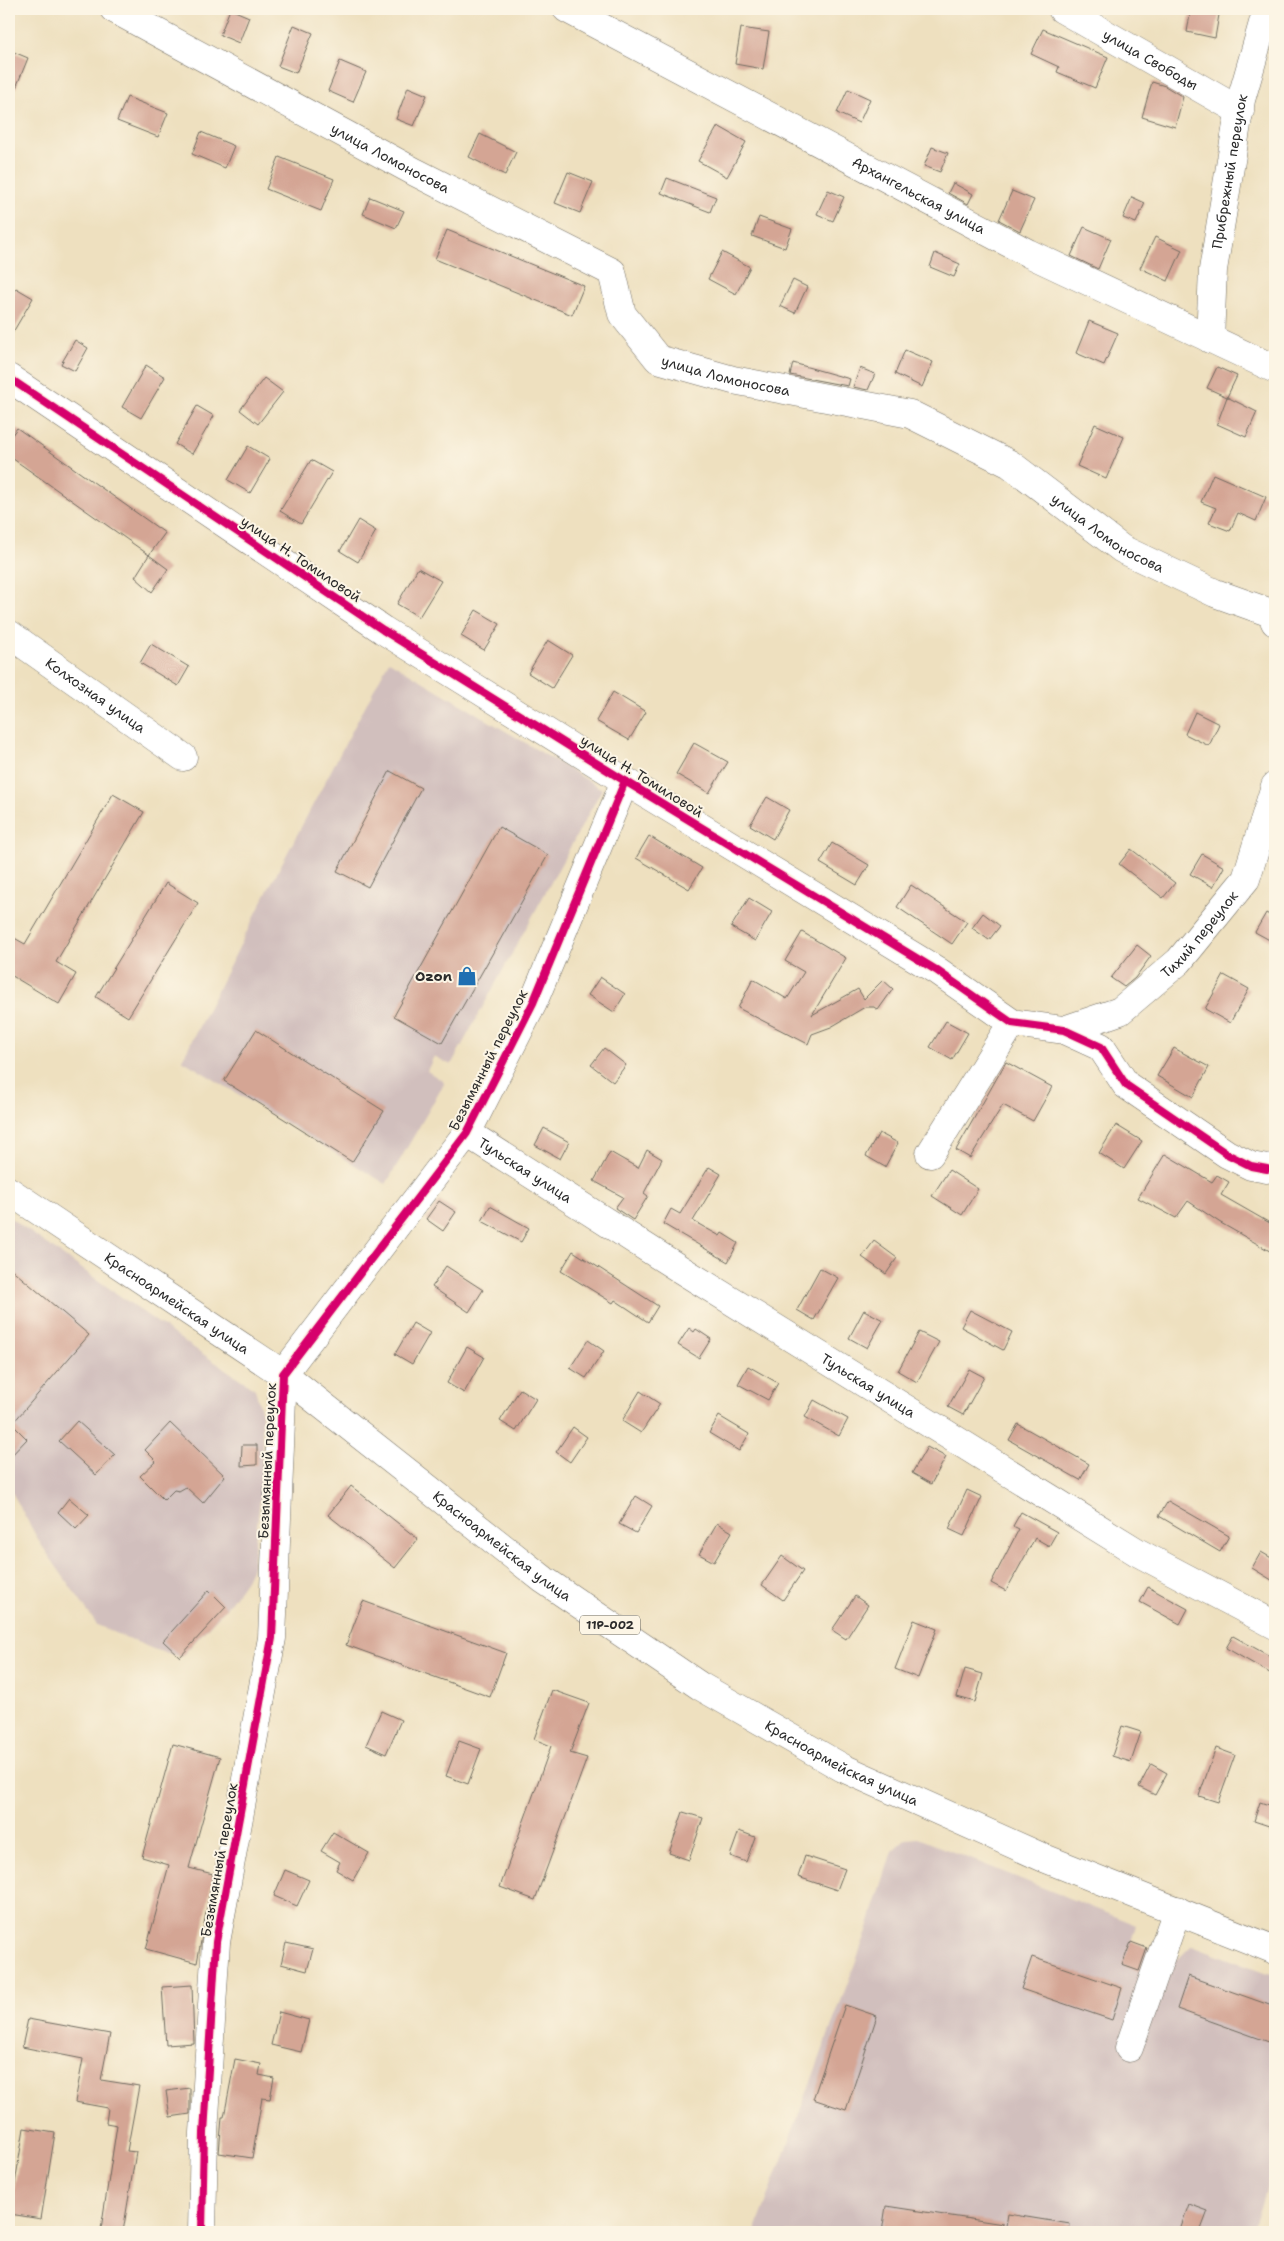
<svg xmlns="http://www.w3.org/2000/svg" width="1284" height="2241" font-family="'Shantell Sans',sans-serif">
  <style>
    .industrial { fill: #d1bfbd }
    .building { fill: #d4a594 }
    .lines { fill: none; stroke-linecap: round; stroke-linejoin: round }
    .minor-casing { stroke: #6f6a5f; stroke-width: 29 }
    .major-casing { stroke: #6f6a5f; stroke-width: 29 }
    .minor { stroke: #fff; stroke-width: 28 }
    .major { stroke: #fff; stroke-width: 28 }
    .cycleway-casing { stroke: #fcf5e5; stroke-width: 11 }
    .cycleway { stroke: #d6006c; stroke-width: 8 }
    .labels { text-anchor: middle; stroke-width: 4; stroke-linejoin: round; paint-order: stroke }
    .shield { fill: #fcf5e5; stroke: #6a6863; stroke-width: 1 }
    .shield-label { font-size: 12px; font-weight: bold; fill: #2b2b2b }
    .street-label { font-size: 14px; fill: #2b2b2b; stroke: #fcf5e5 }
    .poi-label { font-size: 14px; font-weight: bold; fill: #2b2b2b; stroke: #fcf5e5; text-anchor: end }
  </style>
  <rect width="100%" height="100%" fill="#fcf5e5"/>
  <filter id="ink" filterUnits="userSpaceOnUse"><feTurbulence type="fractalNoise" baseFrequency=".02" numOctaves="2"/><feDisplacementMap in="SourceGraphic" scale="10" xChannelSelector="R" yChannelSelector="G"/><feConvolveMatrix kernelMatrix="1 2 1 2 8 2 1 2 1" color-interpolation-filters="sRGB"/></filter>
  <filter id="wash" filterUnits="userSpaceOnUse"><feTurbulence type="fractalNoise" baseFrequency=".0096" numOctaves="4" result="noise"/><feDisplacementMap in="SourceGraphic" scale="20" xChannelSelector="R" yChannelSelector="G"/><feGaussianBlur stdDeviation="1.12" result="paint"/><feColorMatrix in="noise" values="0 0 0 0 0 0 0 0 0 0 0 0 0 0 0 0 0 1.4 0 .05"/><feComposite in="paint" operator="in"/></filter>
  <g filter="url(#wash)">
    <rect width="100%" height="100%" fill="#eee0bf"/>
    <!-- industrial -->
    <g class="industrial">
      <path d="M389 661 602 789 451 1065 434 1056 427 1071 443 1081 444 1084 386 1184 182 1060 271 884Z"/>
      <path d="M9 1217 179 1338 255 1389 262 1414V1442L261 1492 252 1567 246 1580 227 1607 181 1657 153 1649 97 1625 40 1543 9 1487Z"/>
      <path d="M918 1838 1136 1925 1131 1942 1178 1959 1192 1945 1275 1976V2160L1253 2232H755L867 1931 892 1851 905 1839Z"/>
    </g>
    <g id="blocks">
      <!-- building -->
      <g class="building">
        <path d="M230 9 249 17 239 43 220 35Z"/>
        <path d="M1191 9H1220L1215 38 1187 32Z"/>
        <path d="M294 25 313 33 296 73 278 66Z"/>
        <path d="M741 28 769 32 763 69 735 64Z"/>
        <path d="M1043 29 1108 57 1095 88 1057 72 1059 67 1031 54Z"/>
        <path d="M9 50 28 58 9 105Z"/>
        <path d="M340 61 366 72 353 102 328 91Z"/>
        <path d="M1152 82 1165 86 1183 97 1175 127 1142 117Z"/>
        <path d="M408 87 427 95 414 126 396 119Z"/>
        <path d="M848 89 870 99 859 123 837 113Z"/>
        <path d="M127 97 168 113 158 137 117 121Z"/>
        <path d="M718 126 746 142 727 177 698 161Z"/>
        <path d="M201 132 234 146 225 168 192 154Z"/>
        <path d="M480 134 516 152 505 175 469 157Z"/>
        <path d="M932 147 948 153 940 172 924 166Z"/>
        <path d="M279 157 334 179 321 211 266 189Z"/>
        <path d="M568 172 593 182 580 213 555 203Z"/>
        <path d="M667 178 716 197 710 212 661 193Z"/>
        <path d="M953 183 973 194 968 204 948 193Z"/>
        <path d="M828 190 844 197 833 221 817 214Z"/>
        <path d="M1012 191 1034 200 1020 231 999 220Z"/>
        <path d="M370 197 404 211 396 228 363 214Z"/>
        <path d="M1132 197 1145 203 1136 223 1123 218Z"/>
        <path d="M759 217 792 229 785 248 752 236Z"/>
        <path d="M1084 227 1111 239 1098 269 1071 256Z"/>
        <path d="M447 230 584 286 572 315 435 259Z"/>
        <path d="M1155 237 1182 250 1168 281 1140 268Z"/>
        <path d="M722 252 750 267 736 294 708 279Z"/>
        <path d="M935 253 960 264 954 277 930 267Z"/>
        <path d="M793 280 807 287 795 313 780 306Z"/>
        <path d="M16 288 33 298 9 339V300Z"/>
        <path d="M1089 321 1118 333 1104 365 1076 353Z"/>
        <path d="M75 340 88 348 75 371 61 364Z"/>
        <path d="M905 350 933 362 922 387 895 374Z"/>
        <path d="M793 363 850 379 848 386 790 375Z"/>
        <path d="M146 365 165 377 141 418 122 407Z"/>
        <path d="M1217 367 1237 376 1227 397 1207 388Z"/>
        <path d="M860 368 875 374 868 390 853 387Z"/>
        <path d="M264 378 283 392 258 424 240 410Z"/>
        <path d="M1227 397 1257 412 1246 437 1217 424Z"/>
        <path d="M197 406 214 416 192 454 175 444Z"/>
        <path d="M1095 424 1124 437 1106 479 1077 466Z"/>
        <path d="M17 428 165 533 149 555 9 456V439Z"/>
        <path d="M248 446 270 459 250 493 228 480Z"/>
        <path d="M311 460 332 472 301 524 280 511Z"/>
        <path d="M1213 474 1266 497 1256 521 1238 513 1230 531 1209 523 1216 508 1201 502Z"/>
        <path d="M358 520 376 531 358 562 340 551Z"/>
        <path d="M149 555 168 569 152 592 135 577Z"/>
        <path d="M418 568 441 581 419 617 397 604Z"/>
        <path d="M476 610 500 624 484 650 461 636Z"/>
        <path d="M548 640 572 655 552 688 528 673Z"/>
        <path d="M151 644 189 667 178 686 140 663Z"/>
        <path d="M613 692 646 712 629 740 596 721Z"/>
        <path d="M1195 712 1219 724 1209 746 1185 734Z"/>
        <path d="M694 743 728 762 709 793 676 774Z"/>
        <path d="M390 771 421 788 368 887 337 871Z"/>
        <path d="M113 794 144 812 56 962 76 974 59 1004 9 974V935L25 944Z"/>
        <path d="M767 797 789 810 773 839 750 825Z"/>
        <path d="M499 827 548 855 442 1043 394 1016Z"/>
        <path d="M649 836 702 868 689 889 636 858Z"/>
        <path d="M832 843 869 865 857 885 820 863Z"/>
        <path d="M1131 849 1175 883 1163 898 1119 864Z"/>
        <path d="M1202 854 1224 867 1213 887 1190 874Z"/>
        <path d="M166 883 198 903 128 1017 96 997Z"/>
        <path d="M911 885 967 922 952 944 897 907Z"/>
        <path d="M749 898 772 912 755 941 731 927Z"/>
        <path d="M983 913 1000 926 989 940 972 928Z"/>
        <path d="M1266 913 1275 918V943L1255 932Z"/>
        <path d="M802 932 846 958 812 1015 858 989 864 999 883 980 893 989 878 1010 874 1007H865L831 1027 812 1034 808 1044 738 1008 753 979 787 999 804 972 785 961Z"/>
        <path d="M1137 945 1151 956 1135 978 1124 987 1111 978Z"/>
        <path d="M1224 975 1249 989 1230 1023 1205 1009Z"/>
        <path d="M600 977 625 994 614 1012 588 995Z"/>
        <path d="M946 1021 968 1033 952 1060 930 1047Z"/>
        <path d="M256 1030 384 1111 352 1162 224 1081Z"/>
        <path d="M604 1048 626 1065 613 1082 591 1065Z"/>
        <path d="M1174 1048 1209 1067 1193 1097 1157 1076Z"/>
        <path d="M1006 1062 1052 1087 1033 1121 1003 1105 970 1158 956 1150Z"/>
        <path d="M1116 1125 1142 1141 1124 1169 1099 1153Z"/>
        <path d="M544 1128 569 1142 560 1159 535 1145Z"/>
        <path d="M879 1133 898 1143 885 1167 866 1156Z"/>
        <path d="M647 1150 662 1159 644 1193 648 1196 633 1220 615 1208 623 1197 594 1181 610 1152 638 1168Z"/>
        <path d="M1165 1154 1212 1182 1217 1175 1229 1182 1221 1195 1275 1226V1254L1219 1222 1188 1201 1176 1218 1138 1198Z"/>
        <path d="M709 1167 721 1174 693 1221 720 1236 722 1233 738 1243 728 1262 663 1224 671 1209 680 1214Z"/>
        <path d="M949 1170 978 1189 962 1215 932 1196Z"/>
        <path d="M439 1201 456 1212 443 1231 426 1219Z"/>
        <path d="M490 1206 529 1228 521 1242 482 1221Z"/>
        <path d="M874 1241 897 1258 886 1274 862 1257Z"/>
        <path d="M573 1251 658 1306 648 1322 615 1300 613 1303 561 1271Z"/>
        <path d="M446 1266 483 1290 469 1312 432 1287Z"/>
        <path d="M9 1267 89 1335 12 1424 27 1439 9 1458Z"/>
        <path d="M820 1268 838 1278 814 1320 797 1310Z"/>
        <path d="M864 1310 883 1320 867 1348 849 1338Z"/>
        <path d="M970 1310 1012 1332 1003 1350 961 1327Z"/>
        <path d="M413 1323 430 1333 412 1364 395 1354Z"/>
        <path d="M689 1328 694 1332 696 1329 711 1339 699 1358 678 1345Z"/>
        <path d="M919 1332 939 1342 917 1382 898 1371Z"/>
        <path d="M588 1340 604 1351 586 1378 570 1368Z"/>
        <path d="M467 1347 484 1357 464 1393 447 1383Z"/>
        <path d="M748 1366 778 1383 768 1400 738 1384Z"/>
        <path d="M969 1369 984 1377 963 1415 948 1407Z"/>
        <path d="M520 1389 536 1399 516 1431 500 1421Z"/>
        <path d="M640 1391 660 1404 641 1433 622 1421Z"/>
        <path d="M814 1400 848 1419 839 1436 805 1417Z"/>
        <path d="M719 1416 749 1434 739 1451 709 1433Z"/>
        <path d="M77 1421 115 1455 96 1475 59 1441Z"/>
        <path d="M170 1423 225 1476 203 1503 186 1487 179 1491 174 1490 164 1500 140 1476 156 1461 145 1450Z"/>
        <path d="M1018 1424 1089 1464 1080 1480 1009 1440Z"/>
        <path d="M573 1427 587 1437 570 1462 556 1452Z"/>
        <path d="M242 1445H257V1465L241 1466Z"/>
        <path d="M927 1447 946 1457 931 1484 912 1473Z"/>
        <path d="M351 1486 418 1539 395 1568 328 1515Z"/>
        <path d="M967 1490 982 1497 964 1536 949 1529Z"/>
        <path d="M636 1496 652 1506 636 1533 619 1524Z"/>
        <path d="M69 1498 89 1515 76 1529 58 1512Z"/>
        <path d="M1168 1501 1229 1536 1220 1552 1159 1516Z"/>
        <path d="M1021 1512 1057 1532 1049 1546 1035 1538 1006 1591 991 1583 1019 1529 1013 1526Z"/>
        <path d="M717 1523 732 1532 714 1562 699 1554Z"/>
        <path d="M1261 1552 1275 1560V1582L1252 1568Z"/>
        <path d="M782 1556 803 1571 783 1600 762 1585Z"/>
        <path d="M1148 1587 1188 1609 1180 1624 1140 1602Z"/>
        <path d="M209 1590 226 1607 180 1657 163 1641Z"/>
        <path d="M855 1596 868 1605 846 1639 832 1630Z"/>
        <path d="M363 1601 506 1653 490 1697 346 1645Z"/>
        <path d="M914 1620 937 1629 918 1678 895 1669Z"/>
        <path d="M1233 1636 1275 1659V1676L1226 1648Z"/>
        <path d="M965 1669 983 1674 975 1702 957 1697Z"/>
        <path d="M552 1690 589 1703 570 1753 587 1758 535 1900 500 1887 551 1746 534 1739Z"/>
        <path d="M381 1711 401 1720 386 1754 366 1745Z"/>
        <path d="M1122 1726 1141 1732 1131 1762 1112 1756Z"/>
        <path d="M459 1741 481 1749 468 1784 446 1776Z"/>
        <path d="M173 1744 220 1757 189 1868 213 1874 197 1963 146 1949 169 1865 142 1857Z"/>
        <path d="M1216 1748 1235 1755 1218 1802 1199 1796Z"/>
        <path d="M1151 1764 1167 1773 1155 1795 1139 1787Z"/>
        <path d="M1260 1802 1275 1807V1828L1254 1821Z"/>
        <path d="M683 1812 703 1818 689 1860 669 1853Z"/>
        <path d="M739 1831 755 1837 746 1862 730 1856Z"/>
        <path d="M333 1832 369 1853 353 1880 336 1870 340 1862 321 1851Z"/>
        <path d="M805 1856 845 1869 837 1890 798 1877Z"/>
        <path d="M285 1870 309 1880 297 1906 274 1896Z"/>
        <path d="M1131 1942 1147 1948 1139 1971 1122 1965Z"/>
        <path d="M286 1943 313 1949 307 1971 281 1964Z"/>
        <path d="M1032 1957 1122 1988 1112 2020 1021 1989Z"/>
        <path d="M1188 1976 1275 2007V2025L1269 2042 1177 2009Z"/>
        <path d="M192 1985 194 2043 166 2045 162 1987Z"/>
        <path d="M845 2005 877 2016 846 2110 813 2099Z"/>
        <path d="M279 2012 309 2020 301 2052 271 2045Z"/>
        <path d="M28 2019 110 2034 101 2080 139 2086 127 2151 136 2152 123 2232 101 2229 117 2125 106 2123 108 2108 75 2102 83 2059 22 2047Z"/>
        <path d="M235 2059 261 2064 259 2075 274 2078 270 2099 262 2098 252 2158 219 2153 222 2117H224Z"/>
        <path d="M190 2088V2114L170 2117 166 2091Z"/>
        <path d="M24 2128 55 2133 41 2219 10 2214Z"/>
        <path d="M1189 2204 1208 2211 1200 2232H1179Z"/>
        <path d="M886 2206 1003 2224 1002 2232H882Z"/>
        <path d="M1008 2214 1070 2224 1069 2232H1005Z"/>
      </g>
    </g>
  </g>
  <g filter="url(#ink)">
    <use href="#blocks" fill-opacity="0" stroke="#6f6a5f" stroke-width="1"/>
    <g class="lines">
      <defs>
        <g id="minor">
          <path id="s1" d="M114 9 415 172 612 272 622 314 658 359 733 380 910 414 1010 464 1122 549 1215 593 1271 613 1275 622"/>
          <path id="s2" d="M567 9 1028 253 1275 369"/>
          <path id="s3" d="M1062 9 1240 111"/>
          <path id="s4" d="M1210 339 1213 270 1241 100 1267 9"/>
          <path d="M9 378 383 630 625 781 936 970 1012 1023 1064 1030 1101 1047 1126 1085 1227 1154 1251 1166 1267 1169 1275 1167"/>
          <path id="s5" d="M9 634 183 757"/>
          <path id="s6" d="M1064 1030 1120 1011 1179 961 1246 879 1275 786"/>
          <path id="s7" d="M467 1133 680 1269 1137 1552 1275 1625"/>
          <path d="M930 1154 1012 1023"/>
          <path d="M1129 2048 1177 1910"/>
          <path d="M202 2232 204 2133 216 1942 272 1638 283 1374 467 1133 533 1003 625 781"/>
        </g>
        <g id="major">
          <path id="s8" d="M9 1191 283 1374 544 1580 700 1686 843 1768 1044 1858 1275 1950"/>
        </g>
      </defs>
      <!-- minor casing -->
      <use href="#minor" class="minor-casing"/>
      <!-- major casing -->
      <use href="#major" class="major-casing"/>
      <!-- minor -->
      <use href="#minor" class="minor"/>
      <!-- major -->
      <use href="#major" class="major"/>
      <defs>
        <g id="cycleway">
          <path d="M9 378 383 630 625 781 936 970 1012 1023 1064 1030 1101 1047 1126 1085 1227 1154 1251 1166 1267 1169"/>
          <path d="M202 2232 204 2133 216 1942 272 1638 283 1374 467 1133 533 1003 625 781"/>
        </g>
      </defs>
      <!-- cycleway casing -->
      <use href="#cycleway" class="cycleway-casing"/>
      <!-- cycleway -->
      <use href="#cycleway" class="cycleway"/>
    </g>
  </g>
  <!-- icons -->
  <defs>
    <symbol id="shop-bare" viewBox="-9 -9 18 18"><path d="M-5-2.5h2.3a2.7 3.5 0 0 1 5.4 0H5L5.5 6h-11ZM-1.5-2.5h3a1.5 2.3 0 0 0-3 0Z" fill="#1f6fb2" stroke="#fcf5e5" stroke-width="2.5" paint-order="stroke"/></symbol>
  </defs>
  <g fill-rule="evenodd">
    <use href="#shop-bare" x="453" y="962" width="28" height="28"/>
  </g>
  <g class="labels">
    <!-- shield labels -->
    <rect class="shield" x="580" y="1615.5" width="60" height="19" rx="4"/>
    <g class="shield-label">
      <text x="610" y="1629">11Р-002</text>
    </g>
    <!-- street labels -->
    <g class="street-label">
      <text dy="5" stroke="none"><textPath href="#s3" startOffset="102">улица Свободы</textPath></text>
      <text dy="5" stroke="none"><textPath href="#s1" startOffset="314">улица Ломоносова</textPath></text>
      <text dy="5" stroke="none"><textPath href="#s4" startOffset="169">Прибрежный переулок</textPath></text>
      <text dy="5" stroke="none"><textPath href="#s2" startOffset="398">Архангельская улица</textPath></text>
      <text dy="5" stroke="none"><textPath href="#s1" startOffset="734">улица Ломоносова</textPath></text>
      <text dy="5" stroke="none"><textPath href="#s1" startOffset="1154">улица Ломоносова</textPath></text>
      <text transform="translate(301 559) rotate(34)" y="5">улица Н. Томиловой</text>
      <text dy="5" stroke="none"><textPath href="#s5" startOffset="106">Колхозная улица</textPath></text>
      <text transform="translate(642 776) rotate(32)" y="5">улица Н. Томиловой</text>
      <text dy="5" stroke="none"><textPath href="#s6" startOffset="170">Тихий переулок</textPath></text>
      <text transform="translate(488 1060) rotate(-63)" y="5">Безымянный переулок</text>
      <text dy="5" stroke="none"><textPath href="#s7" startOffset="69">Тульская улица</textPath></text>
      <text dy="5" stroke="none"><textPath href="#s8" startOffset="202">Красноармейская улица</textPath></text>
      <text dy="5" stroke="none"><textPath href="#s7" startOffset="474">Тульская улица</textPath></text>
      <text transform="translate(267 1461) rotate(-87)" y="5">Безымянный переулок</text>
      <text dy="5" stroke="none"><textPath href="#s8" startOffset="608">Красноармейская улица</textPath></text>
      <text dy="5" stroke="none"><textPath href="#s8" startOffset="1012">Красноармейская улица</textPath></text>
      <text transform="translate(219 1860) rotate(-80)" y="5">Безымянный переулок</text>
    </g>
    <!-- poi labels -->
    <g class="poi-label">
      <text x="452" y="981">Ozon</text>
    </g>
  </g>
  <!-- margin -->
  <rect width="1284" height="2241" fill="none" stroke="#fcf5e5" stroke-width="30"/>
</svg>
